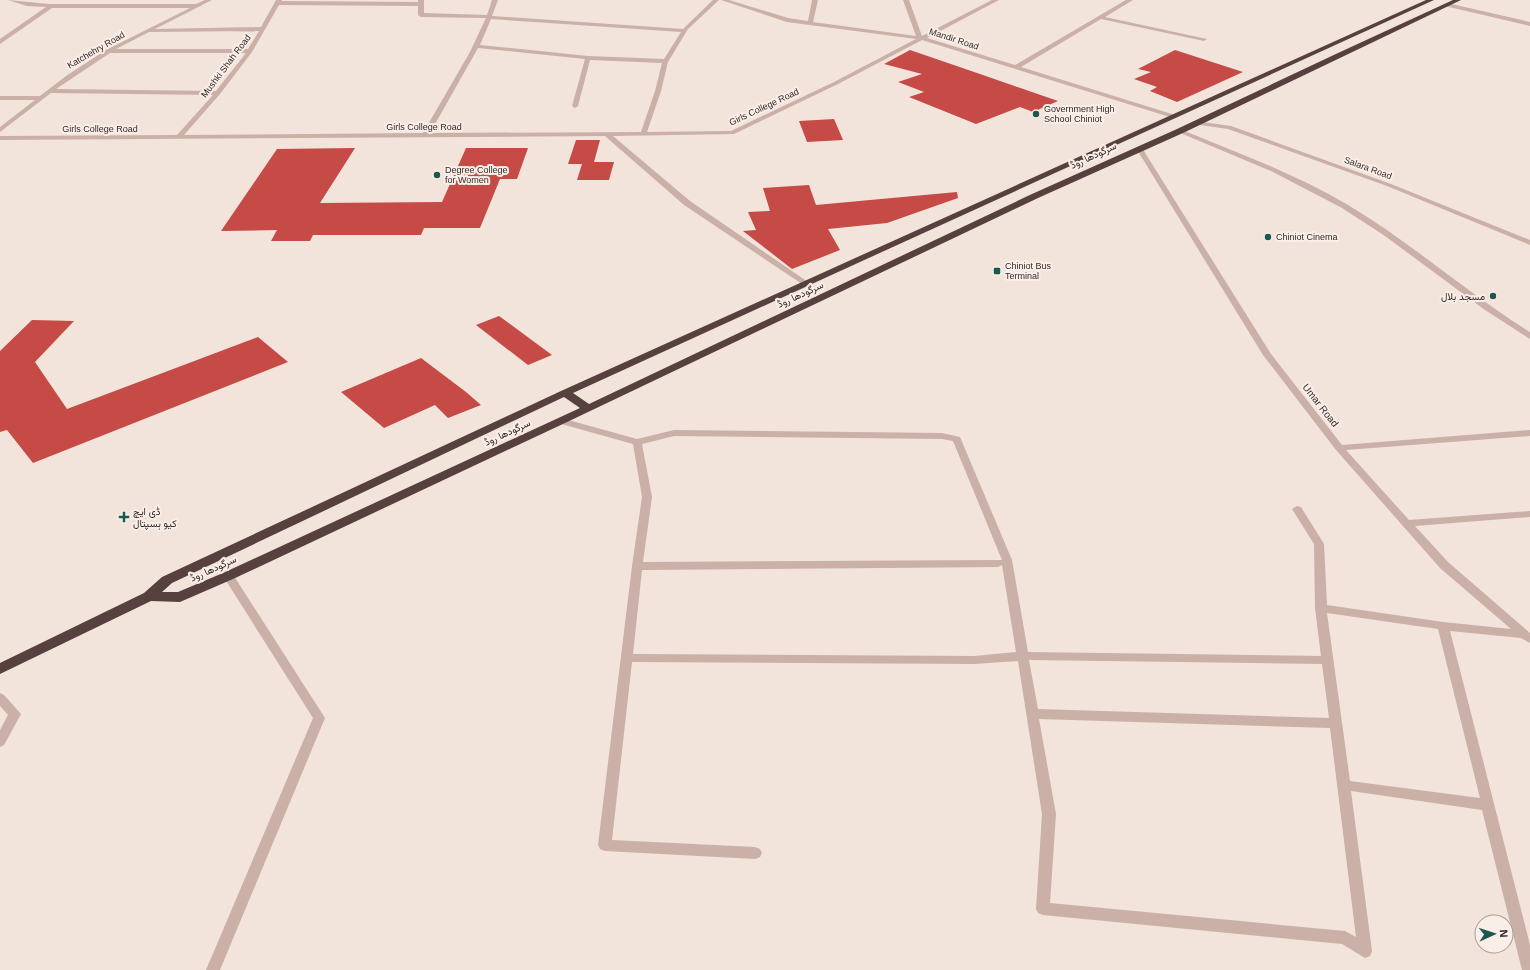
<svg xmlns="http://www.w3.org/2000/svg" width="1530" height="970" font-family="Arial,Vazirmatn,sans-serif">
  <style>
    .building { fill: #c64a45 }
    .lines { fill: none; stroke-linecap: round; stroke-linejoin: round }
    .minor { fill: #cab0a7; fill-rule: evenodd }
    .highway { fill: #57413f; fill-rule: evenodd }
    .poi-dot { fill: #1d5850; stroke: #f9eee8; stroke-width: 1.5 }
    .labels { text-anchor: middle; stroke-width: 4; stroke-linejoin: round; paint-order: stroke }
    .far-street-label { font-size: 9px; fill: #362928; stroke: #f9eee8 }
    .far-poi-label { font-size: 9px; fill: #362928; stroke: #f9eee8; text-anchor: start }
    .street-label { font-size: 10px; fill: #362928; stroke: #f9eee8 }
    .poi-label { font-size: 10px; fill: #362928; stroke: #f9eee8; text-anchor: end }
  </style>
  <rect width="100%" height="100%" fill="#f2e3db"/>
  <!-- building -->
  <g class="building">
    <path d="M910 50 980 74 1058 101 1033 112 1020 107 976 124 909 97 924 92 898 82 922 74 884 64Z"/>
    <path d="M1175 50 1243 72 1177 102 1150 91 1157 87 1134 79 1151 72 1138 69Z"/>
    <path d="M834 119 843 140 807 142 799 121Z"/>
    <path d="M576 140H600L594 162H614L609 180H577L582 164H568Z"/>
    <path d="M355 148 320 203 442 202 466 148H528L517 179H500L480 228H424L421 235H313L310 241H271L277 230 221 231 277 149Z"/>
    <path d="M809 185 816 205 957 192 958 198 887 223 828 229 840 250 792 269 743 231 756 230 748 212 770 211 763 188Z"/>
    <path d="M499 316 552 355 528 365 476 325Z"/>
    <path d="M32 320 74 321 35 362 67 409 258 337 288 362 33 463 7 430 0 432V351Z"/>
    <path d="M421 358 466 392 481 405 448 418 435 405 384 428 341 392Z"/>
  </g>
  <g class="lines">
    <!-- minor -->
    <g class="minor">
      <path d="M8 0 49 4H196L205 0H212L155 29 261 27 276 0H282L281 1 418 2V0H424V13L487 15 492 0H498L492 16 683 29 713 0H719L688 29 668 62 661 91 647 132 731 131 834 82 916 39 787 22 721 0H729L788 18 808 21 812 0H818L813 22 916 36 903 0H909L922 36 992 0H999L927 38 1015 65 1126 0H1133L1105 17 1207 39 1204 41 1101 19 1021 67 1175 115V117L1173 118 922 40 838 84 734 134 613 136 690 201 808 282 809 284 805 286 684 205 605 136 0 140V136L177 135 213 95 51 93 0 132V127L35 100H0V96H40L66 76 106 50 190 8H52L0 44V39L46 7 27 6ZM279 5 418 6V15L421 17 486 18 470 52 423 133 184 135 220 94 252 52ZM491 19 681 32 664 59 588 56 480 45ZM259 31 248 49H116L149 32ZM478 48 585 59 572 106 575 108 578 106 590 60 662 63 655 91 641 132 430 133ZM110 53H246L216 91 56 89Z"/>
      <path d="M1447 3 1530 22V26L1445 6V4Z"/>
      <path d="M1195 121 1231 126 1391 184 1530 240V245L1387 186 1228 129 1193 124 1192 123Z"/>
      <path d="M1178 130H1182C1238 153 1296 174 1348 205 1412 243 1467 293 1530 332V339L1485 310 1385 236 1342 208 1273 172 1178 132Z"/>
      <path d="M1139 146 1142 148 1271 354 1342 445 1530 430V436L1346 450 1409 520 1530 511V517L1415 526 1448 562 1530 633V643L1521 638 1450 631 1530 945V970H1522L1482 810 1351 791 1372 951 1370 956 1365 958 1342 944 1043 915 1038 913 1036 909 1042 814 1018 661 974 664 632 662 612 840 755 847 760 849 762 853 760 857 755 859 605 851 600 849 598 845 632 566 642 497 633 444 558 423 556 421 561 418 637 439 674 430 942 433 960 437 1012 560 1028 652 1321 656 1315 608 1314 544 1292 509 1297 506 1301 507 1324 544 1327 605 1443 622 1511 629 1440 568 1336 450 1263 355 1136 148ZM674 436 942 439 953 441 1002 560 643 562 652 497 642 444ZM1002 565 1016 652 974 656 633 654 642 570 998 567ZM1327 613 1438 629 1480 798 1350 781ZM1029 660 1322 664 1329 718 1038 709ZM1039 719 1330 728 1356 937 1345 931 1050 903 1056 814Z"/>
      <path d="M228 572 232 573 325 718 220 970H206L313 718 223 576 224 573Z"/>
      <path d="M0 693 4 695 21 714 4 745 0 747V730L8 715 0 706Z"/>
    </g>
    <!-- highway -->
    <path class="highway" d="M1426 0H1434L573 393 589 404 1032 194 1177 129 1338 53 1453 0H1461L1183 133 1038 198 565 423 233 579 180 602 151 601 0 674V663L144 593 162 577 561 391ZM564 397 580 408 223 573 178 592H162L172 583Z"/>
  </g>
  <!-- markers -->
  <g class="poi-dot">
    <circle cx="1036" cy="114" r="4"/>
    <circle cx="437" cy="175" r="4"/>
    <circle cx="1268" cy="237" r="4"/>
    <rect x="993" y="267" width="8" height="8" rx="2"/>
    <circle cx="1493" cy="296" r="4"/>
    <path d="M122 511h4v4h4v4h-4v4h-4v-4h-4v-4h4z"/>
  </g>
  <g class="labels">
    <!-- far-street labels -->
    <g class="far-street-label">
      <text transform="translate(954 39) rotate(18)" y="3">Mandir Road</text>
      <text transform="translate(96 50) rotate(-30)" y="3">Katchehry Road</text>
      <text transform="translate(226 66) rotate(-53)" y="3">Mushki Shah Road</text>
      <text transform="translate(764 107) rotate(-25)" y="3">Girls College Road</text>
      <text x="424" y="130">Girls College Road</text>
      <text x="100" y="132">Girls College Road</text>
      <text transform="translate(1368 168) rotate(20)" y="3">Salara Road</text>
    </g>
    <!-- far-poi labels -->
    <g class="far-poi-label">
      <text x="1044" y="112">Government High<tspan x="1044" dy="10">School Chiniot</tspan></text>
      <text x="445" y="173">Degree College<tspan x="445" dy="10">for Women</tspan></text>
      <text x="1276" y="240">Chiniot Cinema</text>
      <text x="1005" y="269">Chiniot Bus<tspan x="1005" dy="10">Terminal</tspan></text>
    </g>
    <!-- street labels -->
    <g class="street-label">
      <text transform="translate(1093 155) rotate(-25)" y="4">سرگودھا روڈ</text>
      <text transform="translate(800 294) rotate(-25)" y="4">سرگودھا روڈ</text>
      <text transform="translate(1321 405) rotate(52)" y="4">Umar Road</text>
      <text transform="translate(507 432) rotate(-25)" y="4">سرگودھا روڈ</text>
      <text transform="translate(213 568) rotate(-24)" y="4">سرگودھا روڈ</text>
    </g>
    <!-- poi labels -->
    <g class="poi-label">
      <text x="1485" y="300">مسجد بلال</text>
      <text x="133" y="515" text-anchor="start">ڈی ایچ<tspan x="133" dy="12">کیو ہسپتال</tspan></text>
    </g>
  </g>
  <!-- north arrow -->
  <g transform="translate(1494 934) rotate(87)"><circle r="19" fill="#f9eee8" stroke="#ab9f9b"/>
  <path d="M0-3L7 15L0 10L-7 15Z" fill="#1d5850"/>
  <text y="-6" font-size="11" font-weight="bold" text-anchor="middle" fill="#362928">N</text>
  </g>
</svg>
